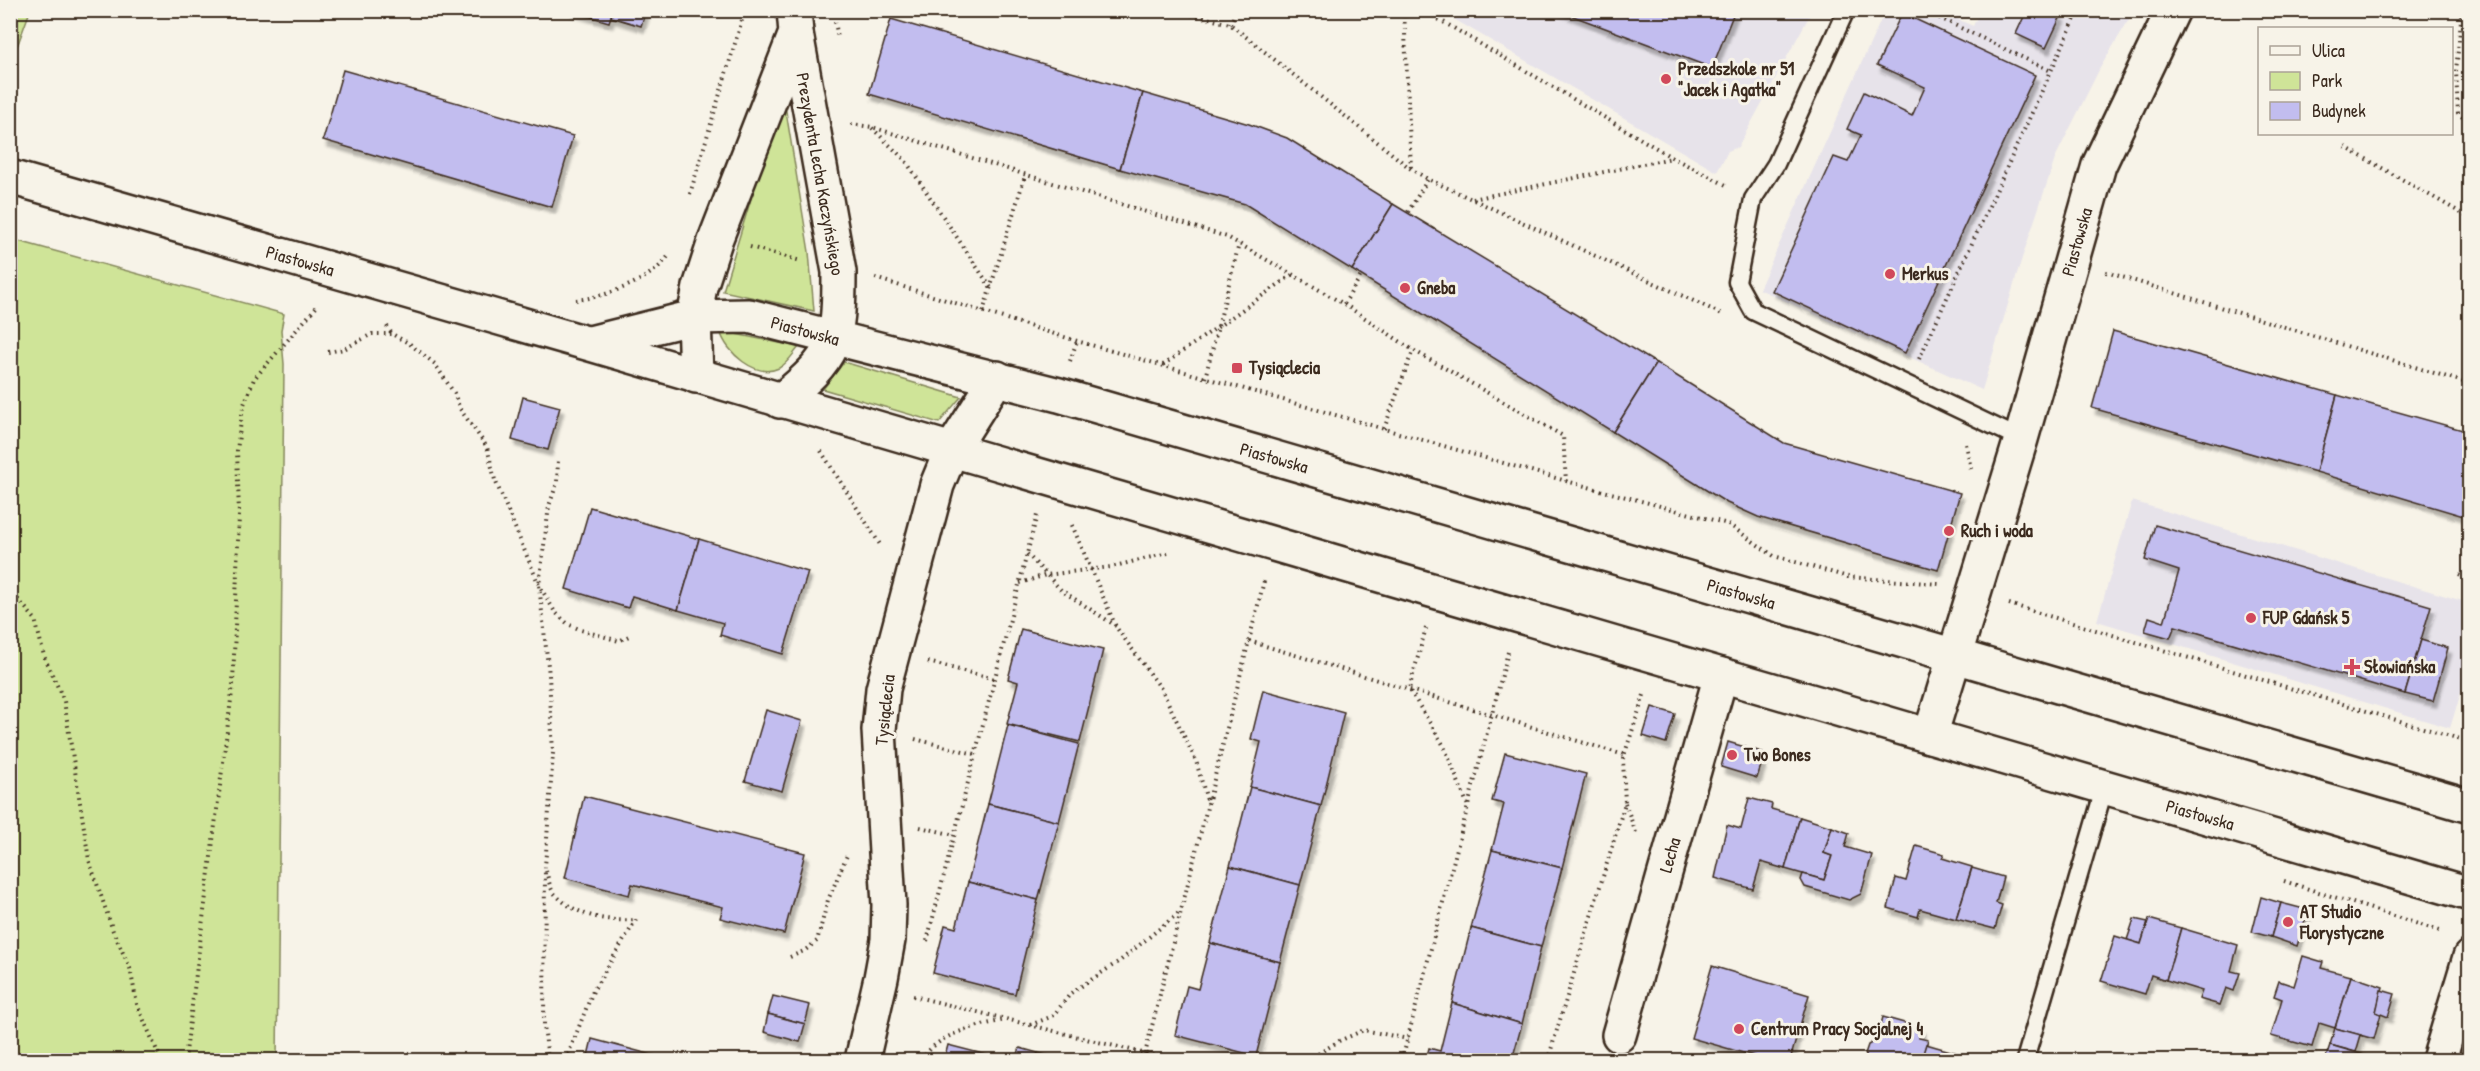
<svg xmlns="http://www.w3.org/2000/svg" width="2480" height="1071" font-family="'Patrick Hand',sans-serif">
  <style>
    .built { fill: #e7e3ea }
    .green { fill: #cfe498; stroke: #85875b; stroke-width: 1.5 }
    .building { fill: #c2bdef; stroke: #3b2a1e; stroke-width: 1.5; filter: url(#shadow) }
    .lines { fill: none; stroke-linecap: round; stroke-linejoin: round }
    .lane-casing { stroke: #3b2a1e; stroke-width: 21 }
    .street-casing { stroke: #3b2a1e; stroke-width: 38 }
    .secondary-casing { stroke: #3b2a1e; stroke-width: 38 }
    .path { stroke: #3b2a1e; stroke-width: 4; stroke-dasharray: 1.5 4.5; stroke-linecap: butt }
    .lane { stroke: #f7f3e8; stroke-width: 16 }
    .street { stroke: #f7f3e8; stroke-width: 33 }
    .secondary { stroke: #f7f3e8; stroke-width: 33 }
    .poi-dot { fill: #d1495b; stroke: #f7f3e8; stroke-width: 2 }
    .labels { text-anchor: middle; stroke-width: 6; stroke-linejoin: round; paint-order: stroke }
    .poi-label { font-size: 18px; font-weight: bold; fill: #3b2a1e; stroke: #f7f3e8; text-anchor: start }
    .street-label { font-size: 18px; fill: #3b2a1e; stroke: #f7f3e8 }
  </style>
  <defs>
    <filter id="shadow"><feDropShadow dx="3.5" dy="6" stdDeviation="1.5" flood-color="#0004"/></filter>
  </defs>
  <rect width="100%" height="100%" fill="#f7f3e8"/>
  <filter id="ink" filterUnits="userSpaceOnUse"><feTurbulence type="fractalNoise" baseFrequency=".0167" numOctaves="2"/><feDisplacementMap in="SourceGraphic" scale="12" xChannelSelector="R" yChannelSelector="G"/><feConvolveMatrix kernelMatrix="1 2 1 2 8 2 1 2 1" color-interpolation-filters="sRGB"/></filter>
  <g filter="url(#ink)">
    <!-- built -->
    <g class="built">
      <path d="M1440 11H1812L1738 147 1728 151 1717 172Z"/>
      <path d="M1885 11H1939L1973 26 1980 11H2134L2100 68 2056 156 2022 258 1982 390 1759 289Z"/>
      <path d="M2132 501 2469 603V666L2450 728 2097 621Z"/>
    </g>
    <!-- green -->
    <g class="green">
      <path d="M11 10 30 11 11 63 10 11Z"/>
      <path d="M783 93 809 252 814 311 723 291Z"/>
      <path d="M11 239 284 314 281 330 284 364 277 1060H11Z"/>
      <path d="M720 331 799 347C793 354 787 364 779 368 755 379 726 352 720 331Z"/>
      <path d="M844 362 961 397 939 423 823 389Z"/>
    </g>
    <!-- building -->
    <g class="building">
      <path d="M568 10H613L609 22Z"/>
      <path d="M613 10H646L641 26 611 17Z"/>
      <path d="M1557 10H1735L1712 68Z"/>
      <path d="M2027 10H2048L2061 16 2046 48 2016 34Z"/>
      <path d="M1902 13 2035 75 1905 353 1772 291 1834 157 1848 162 1861 135 1847 129 1864 92 1912 116 1925 87 1877 65Z"/>
      <path d="M891 19 1143 93 1120 169 869 94Z"/>
      <path d="M343 70 573 136 552 207 323 140Z"/>
      <path d="M1143 93 1249 124 1287 138 1393 204 1352 270 1245 204 1120 169Z"/>
      <path d="M1393 204 1656 363 1613 432 1352 270Z"/>
      <path d="M2113 331 2337 395 2316 472 2092 408Z"/>
      <path d="M1656 363 1784 443 1960 493 1938 570 1758 517 1727 503 1613 432Z"/>
      <path d="M2337 395 2470 432V518L2316 472Z"/>
      <path d="M523 397 560 407 548 450 512 440Z"/>
      <path d="M590 507 699 539 678 610 632 596 628 608 566 589Z"/>
      <path d="M2155 525 2431 606 2405 694 2175 626 2170 638 2145 631 2149 617 2164 622 2179 571 2145 560Z"/>
      <path d="M699 539 808 572 783 654 720 635 723 623 678 610Z"/>
      <path d="M1021 629 1103 650 1080 742 1007 724 1018 682 1008 679Z"/>
      <path d="M2421 640 2448 648 2433 701 2405 694Z"/>
      <path d="M1263 690 1344 712 1321 806 1250 787 1261 742 1251 739Z"/>
      <path d="M1652 707 1675 714 1666 743 1643 736Z"/>
      <path d="M766 710 802 721 782 791 745 781Z"/>
      <path d="M1008 725 1079 744 1059 822 988 804Z"/>
      <path d="M1728 742 1765 753 1757 778 1721 767Z"/>
      <path d="M1505 753 1586 774 1562 868 1492 850 1504 804 1492 801Z"/>
      <path d="M1250 787 1321 806 1300 885 1230 866Z"/>
      <path d="M584 796 805 853 784 934 720 918 723 907 632 884 629 895 565 878Z"/>
      <path d="M1749 798 1772 804 1771 809 1800 817 1785 869 1761 862 1753 889 1715 878 1727 825 1741 829Z"/>
      <path d="M988 804 1059 822 1038 900 968 882Z"/>
      <path d="M1800 817 1832 827 1824 853 1832 856 1824 880 1785 869Z"/>
      <path d="M1832 827 1849 833 1845 847 1872 855 1861 894 1849 900 1805 887 1801 880 1803 874 1824 880 1832 856 1824 853Z"/>
      <path d="M1916 846 1944 854 1942 858 1972 867 1956 919 1920 909 1918 917 1888 908 1896 878 1906 881Z"/>
      <path d="M1492 850 1562 868 1541 947 1471 928Z"/>
      <path d="M1230 866 1300 885 1280 962 1210 943Z"/>
      <path d="M1972 868 2003 877 1996 903 2002 905 1995 929 1956 919Z"/>
      <path d="M968 882 1038 900 1015 994 933 973 945 925 956 928Z"/>
      <path d="M2261 897 2281 903 2271 937 2252 932Z"/>
      <path d="M2281 903 2308 910 2297 946 2271 937Z"/>
      <path d="M2134 919 2148 922 2141 944 2127 940Z"/>
      <path d="M2149 919 2181 928 2166 980 2151 975 2145 994 2101 981 2115 936 2141 944Z"/>
      <path d="M1471 928 1541 947 1522 1024 1452 1003Z"/>
      <path d="M2181 928 2238 945 2231 971 2240 973 2234 991 2226 988 2220 1005 2199 999 2202 991 2166 980Z"/>
      <path d="M1210 943 1280 962 1256 1056 1175 1035 1187 986 1198 989Z"/>
      <path d="M2303 956 2323 962 2321 968 2351 976 2335 1028 2319 1023 2312 1047 2271 1036 2282 999 2274 996 2279 981 2294 986Z"/>
      <path d="M1712 966 1809 995 1790 1060H1768L1691 1038Z"/>
      <path d="M2351 976 2383 987 2376 1012 2381 1014 2374 1039 2335 1028Z"/>
      <path d="M2381 990 2395 994 2388 1017 2376 1012Z"/>
      <path d="M773 996 810 1005 805 1024 768 1014Z"/>
      <path d="M1452 1003 1522 1024 1512 1060H1426L1429 1048 1440 1051Z"/>
      <path d="M768 1014 805 1024 800 1042 764 1032Z"/>
      <path d="M1883 1017 1922 1028 1919 1038 1928 1040 1921 1060H1869L1865 1054 1868 1045 1877 1040Z"/>
      <path d="M2335 1028 2361 1035 2356 1052 2330 1045Z"/>
      <path d="M592 1039 660 1057 672 1060H587Z"/>
      <path d="M1926 1044 1961 1054 1959 1060H1921Z"/>
      <path d="M948 1045 987 1055 986 1060H944Z"/>
      <path d="M2330 1045 2368 1056 2367 1060H2325Z"/>
      <path d="M1020 1048 1038 1053 1036 1060H1016Z"/>
      <path d="M1038 1053 1055 1057 1054 1060H1036Z"/>
    </g>
    <g class="lines">
      <defs>
        <g id="lane">
          <path d="M1846 10 1776 164 1753 199 1737 282 1753 311 2021 439"/>
          <path d="M2025 1060 2105 786"/>
        </g>
        <g id="street">
          <path d="M1930 736 2021 439 2099 165 2173 10"/>
          <path d="M1619 1035 1721 675"/>
          <path d="M862 1060 881 978 888 940 889 905 879 730 883 689 937 485 951 451 997 378"/>
          <path d="M2439 1060 2470 957"/>
        </g>
        <g id="secondary">
          <path d="M10 177 590 344 2470 894"/>
          <path d="M590 343 694 317 749 316 1059 395 2470 806"/>
          <path d="M696 376 694 317 700 287 716 238 796 33"/>
          <path d="M780 401C836 356 839 343 839 272L796 33 794 10"/>
        </g>
      </defs>
      <!-- lane casing -->
      <use href="#lane" class="lane-casing"/>
      <!-- street casing -->
      <use href="#street" class="street-casing"/>
      <!-- secondary casing -->
      <use href="#secondary" class="secondary-casing"/>
      <!-- path -->
      <g class="path">
        <path d="M1174 10 1230 24 1411 169 1428 179 1722 314"/>
        <path d="M1404 10 1411 169"/>
        <path d="M1423 10 1673 158 1728 186"/>
        <path d="M1923 10 2051 71"/>
        <path d="M2462 10 2456 71 2458 113 2470 124"/>
        <path d="M835 22 838 38"/>
        <path d="M1230 24 1237 10"/>
        <path d="M851 124 872 127 1227 237 1344 304 1413 350 1563 436 1566 481"/>
        <path d="M872 128 905 160 991 288"/>
        <path d="M2345 147 2470 218"/>
        <path d="M690 194 745 10"/>
        <path d="M1473 199 1672 158"/>
        <path d="M1408 212 1428 179"/>
        <path d="M750 247 801 261"/>
        <path d="M2106 272 2470 384"/>
        <path d="M875 278 1077 341 1566 481 1728 524 1774 556 1848 577 1939 584"/>
        <path d="M576 300C605 297 652 281 669 255"/>
        <path d="M1344 304 1362 274"/>
        <path d="M983 312 1025 176"/>
        <path d="M387 326 392 334 410 344 435 364 454 393 460 409 487 447 495 480 539 585 555 612 568 624 581 630 619 641 631 635"/>
        <path d="M328 352 344 349 372 334H392"/>
        <path d="M1919 359 2079 10"/>
        <path d="M1070 361 1077 341"/>
        <path d="M1163 365 1292 275"/>
        <path d="M1205 378 1239 244"/>
        <path d="M1384 429 1413 350"/>
        <path d="M1966 444 1971 469"/>
        <path d="M821 451 881 546"/>
        <path d="M1072 525 1116 627 1162 690 1196 761 1208 804"/>
        <path d="M1027 554 1061 590 1116 626"/>
        <path d="M2459 575 2470 580"/>
        <path d="M1020 583 1046 575 1111 567 1168 553"/>
        <path d="M10 590 35 619 44 656 64 701 89 860 113 931 130 968 137 1004 161 1060"/>
        <path d="M2009 604 2470 742"/>
        <path d="M1426 628 1409 689 1444 746 1468 806"/>
        <path d="M1249 641 1624 755"/>
        <path d="M928 662 995 679"/>
        <path d="M915 739 975 754"/>
        <path d="M1625 803 1636 833"/>
        <path d="M920 827 955 835"/>
        <path d="M546 871C548 878 550 888 554 893 575 916 606 922 636 920"/>
        <path d="M2284 881 2443 932"/>
        <path d="M927 941 1037 515"/>
        <path d="M790 957 804 951 817 941 828 900 848 853"/>
        <path d="M913 996 1171 1060"/>
        <path d="M1030 1025 1053 1016 1071 993 1121 960 1181 911"/>
        <path d="M1145 1054 1264 581"/>
        <path d="M185 1060 233 684 239 515 237 450 243 407 254 379 319 304"/>
        <path d="M548 1060 544 1025 545 867 553 753 549 675 539 585 549 506 557 483 558 460"/>
        <path d="M566 1060 593 991 636 920"/>
        <path d="M922 1060C937 1033 977 1026 1005 1020"/>
        <path d="M1308 1060 1339 1041 1364 1030 1408 1039"/>
        <path d="M1402 1060 1508 652"/>
        <path d="M1548 1060 1625 803 1623 759 1645 692"/>
      </g>
      <!-- lane -->
      <use href="#lane" class="lane"/>
      <!-- street -->
      <use href="#street" class="street"/>
      <!-- secondary -->
      <use href="#secondary" class="secondary"/>
    </g>
  </g>
  <!-- markers -->
  <g class="poi-dot">
    <circle cx="1666" cy="79" r="6"/>
    <circle cx="1890" cy="274" r="6"/>
    <circle cx="1405" cy="288" r="6"/>
    <rect x="1231" y="362" width="12" height="12" rx="3"/>
    <circle cx="1949" cy="531" r="6"/>
    <circle cx="2251" cy="618" r="6"/>
    <path d="M2349 658h6v6h6v6h-6v6h-6v-6h-6v-6h6z"/>
    <circle cx="1732" cy="755" r="6"/>
    <circle cx="2288" cy="922" r="6"/>
    <circle cx="1739" cy="1029" r="6"/>
  </g>
  <g class="labels">
    <!-- poi labels -->
    <g class="poi-label">
      <text x="1678" y="75">Przedszkole nr 51<tspan x="1678" dy="21">"Jacek i Agatka"</tspan></text>
      <text x="1902" y="280">Merkus</text>
      <text x="1417" y="294">Gneba</text>
      <text x="1249" y="374">Tysiąclecia</text>
      <text x="1961" y="537">Ruch i woda</text>
      <text x="2263" y="624">FUP Gdańsk 5</text>
      <text x="2364" y="673">Słowiańska</text>
      <text x="1744" y="761">Two Bones</text>
      <text x="2300" y="918">AT Studio<tspan x="2300" dy="21">Florystyczne</tspan></text>
      <text x="1751" y="1035">Centrum Pracy Socjalnej 4</text>
    </g>
    <!-- street labels -->
    <g class="street-label">
      <text transform="translate(820 174) rotate(80)" y="6">Prezydenta Lecha Kaczyńskiego</text>
      <text transform="translate(2077 242) rotate(-74)" y="6">Piastowska</text>
      <text transform="translate(300 261) rotate(16)" y="6">Piastowska</text>
      <text transform="translate(805 331) rotate(15)" y="6">Piastowska</text>
      <text transform="translate(1274 458) rotate(16)" y="6">Piastowska</text>
      <text transform="translate(1741 594) rotate(16)" y="6">Piastowska</text>
      <text transform="translate(885 710) rotate(-84)" y="6">Tysiąclecia</text>
      <text transform="translate(2200 815) rotate(16)" y="6">Piastowska</text>
      <text transform="translate(1670 855) rotate(-74)" y="6">Lecha</text>
    </g>
  </g>
  <!-- margin -->
  <rect width="2480" height="1071" fill="none" stroke="#f7f3e8" stroke-width="36"/>
  <rect x="18" y="18" width="2444" height="1035" fill="none" stroke="#3b2a1e" stroke-width="2" filter="url(#ink)"/>
  <!-- legend -->
  <rect x="2258" y="27" width="195" height="108" fill="#f7f3e8" stroke="#aca397" stroke-width="1.5"/>
  <rect x="2270" y="46" width="30" height="9" fill="#f7f3e8" stroke="#aca397" stroke-width="1.5"/>
  <text x="2312" y="57" font-size="18" fill="#3b2a1e">Ulica</text>
  <rect x="2270" y="72" width="30" height="18" fill="#cfe498" stroke="#aca397" stroke-width="1.5"/>
  <text x="2312" y="87" font-size="18" fill="#3b2a1e">Park</text>
  <rect x="2270" y="102" width="30" height="18" fill="#c2bdef" stroke="#aca397" stroke-width="1.5"/>
  <text x="2312" y="117" font-size="18" fill="#3b2a1e">Budynek</text>
</svg>
